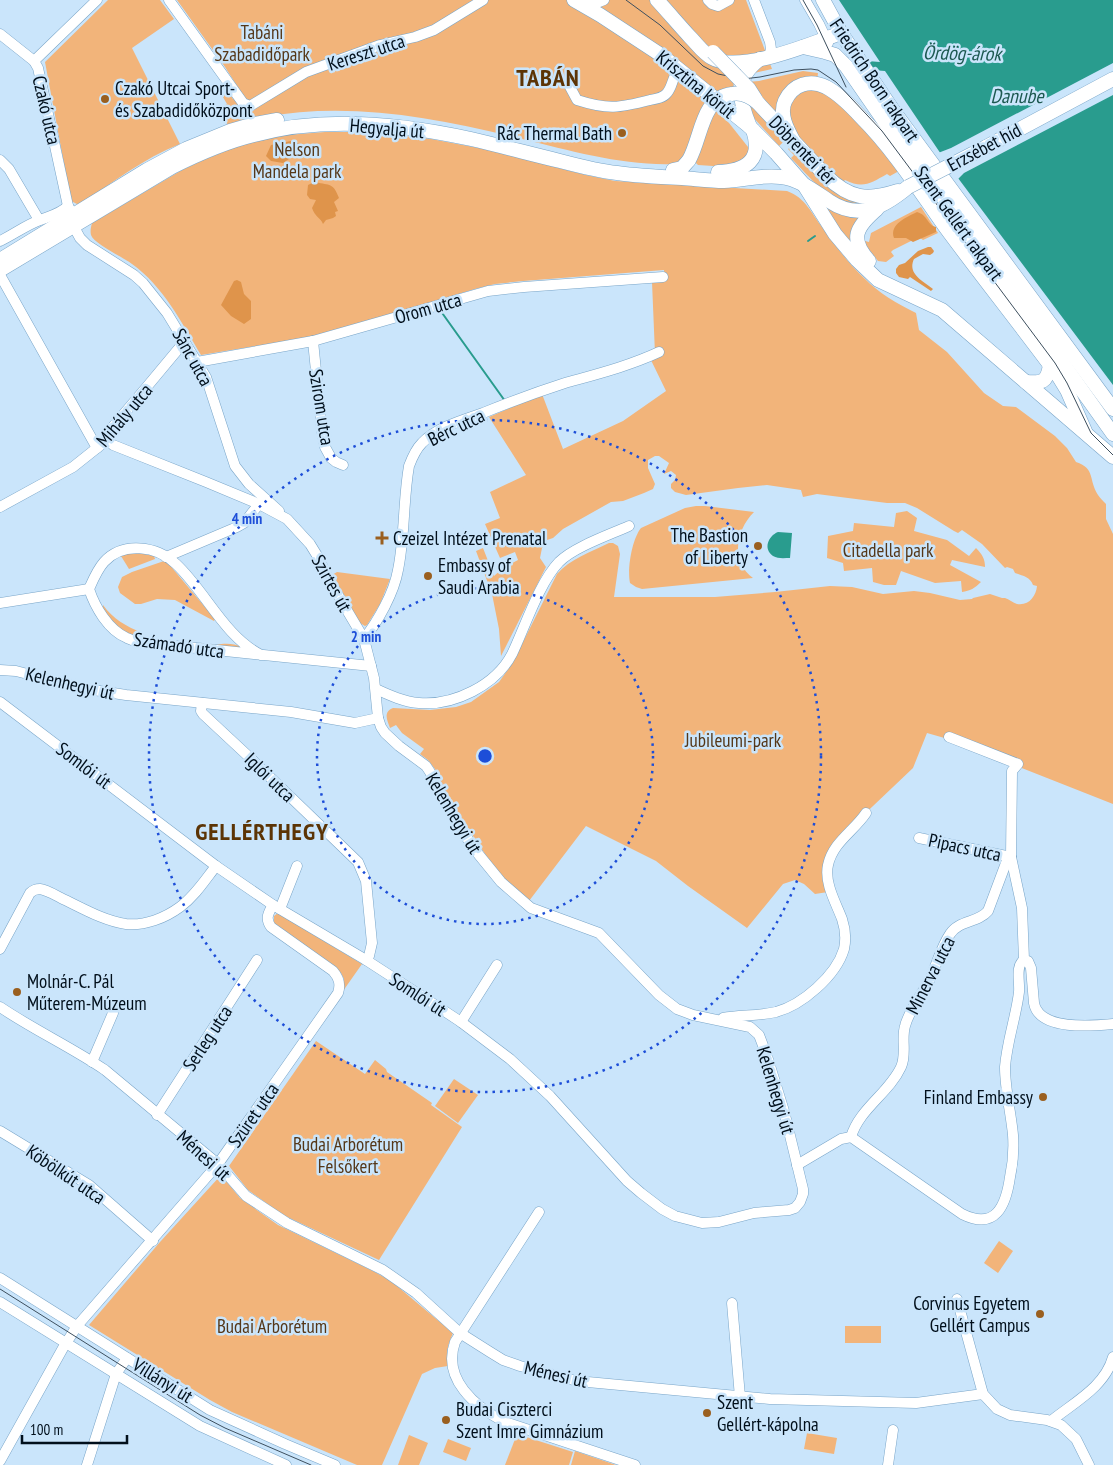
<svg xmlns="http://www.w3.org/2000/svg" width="1113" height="1465" font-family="'PT Sans Narrow',sans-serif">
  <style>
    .green { fill: #f2b47a }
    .forest { fill: #df944b }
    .water { fill: #299c8e }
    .pier { fill: #cae5fb }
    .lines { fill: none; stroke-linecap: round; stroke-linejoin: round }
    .stream { stroke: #299c8e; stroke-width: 2 }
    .minor-casing { stroke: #79a5c8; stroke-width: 11 }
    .major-casing { stroke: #79a5c8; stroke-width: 15 }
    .minor { stroke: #fff; stroke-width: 10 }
    .major { stroke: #fff; stroke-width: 14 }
    .tram { stroke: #3d4f5e; stroke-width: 1 }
    .major-bridge-casing { stroke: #79a5c8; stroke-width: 15; stroke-linecap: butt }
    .major-bridge { stroke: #fff; stroke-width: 14 }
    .ring { fill: none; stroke: #1d4ed8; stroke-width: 2.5; stroke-dasharray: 2.5 5 }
    .poi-dot { fill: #9a5f1f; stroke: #cae5fb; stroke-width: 2 }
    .labels { text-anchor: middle; stroke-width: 5; stroke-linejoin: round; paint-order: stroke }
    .park-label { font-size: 19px; fill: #553718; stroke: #cae5fb }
    .street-label { font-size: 19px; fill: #010f1b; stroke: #cae5fb }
    .poi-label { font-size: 19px; fill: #010f1b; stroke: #cae5fb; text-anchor: start }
    .water-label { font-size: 20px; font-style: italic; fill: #1d5951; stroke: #cae5fb }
    .district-label { font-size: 24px; font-weight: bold; letter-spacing: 1px; fill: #5c3405; stroke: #cae5fb }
    .centre { fill: #1d4ed8; stroke: #cae5fb; stroke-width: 2.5 }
    .ring-label { font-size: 15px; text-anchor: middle; font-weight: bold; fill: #1d4ed8; stroke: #cae5fb; stroke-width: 5; stroke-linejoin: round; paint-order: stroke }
  </style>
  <rect width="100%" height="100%" fill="#cae5fb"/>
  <!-- green -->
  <g class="green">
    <path d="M108 0H160L174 19 132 48 180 144C144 158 112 183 79 205L71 201 45 62Z"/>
    <path d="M177 0H746L772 69 754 73 734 82 733 88 691 143 680 161 675 164C623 166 572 151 522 139 438 118 350 101 264 117 253 119 242 124 231 127L227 124 221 108 227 104 220 92 226 89 231 91 232 98 239 103H248L225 67Z"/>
    <path d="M803 71 818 73 816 88 834 97 877 142 899 171 890 176 887 174C871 183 863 189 845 180L842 183 794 132 779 146 752 116 747 107V82L759 81Z"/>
    <path d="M715 110 729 123 752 152 748 159 728 167 698 165 694 161 710 118Z"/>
    <path d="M325 132H371L431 139 484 149 586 175 615 181 787 191C806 198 811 213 822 227 834 244 849 264 864 278 880 294 896 303 916 313L919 330 947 352 984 393 1003 406 1016 407 1055 436 1067 448 1076 462C1096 469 1088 479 1098 495 1100 498 1103 501 1106 504V519L1113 534V804L948 739 927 733 913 768 833 844 828 892 815 894 804 884 795 880 783 884 747 928 688 886 656 861 586 826 529 901 504 878 487 857 448 798 435 769 428 760 420 754 424 749 402 733 396 725 390 728C387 720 383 712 393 708L430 710 456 707 471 702 499 682 512 664 557 574C570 559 591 552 609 543H613L618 546 620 554 614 597H715L775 592 830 586 852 587 883 594 914 591 930 593 960 600 972 599 973 598 990 594 1002 598H1005C1009 599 1013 603 1017 604 1029 606 1036 596 1037 586L1033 585C1030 577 1023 576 1015 573L1013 569 1007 567 1005 568 982 544 962 530 958 533 954 531 917 508 905 503H887L817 494 803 497 801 490 767 485 738 488 686 495 675 492 671 488V484L675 480 676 475 671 471 664 474 669 463 659 456H655L648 460V468L655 484 653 489 644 493 623 501 611 502 563 529 553 538 547 540 542 548 540 558 546 567 501 656 499 629 492 594 476 551 483 548 494 576 503 568 518 560 515 552 500 558 485 524 500 518 490 492 526 475 489 417 542 394 563 449 623 421 666 391 649 356 655 354 652 282H665L664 270 523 281 495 284 475 289 350 327 306 338 201 355C182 323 163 286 132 264 123 257 94 244 91 235 90 231 91 227 92 223L182 170 201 161 235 147 274 136Z"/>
    <path d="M792 146 837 193 844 198 864 204C834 210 810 177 791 158L794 155 788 149Z"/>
    <path d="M824 205 859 217C851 229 850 233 852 248Z"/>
    <path d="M921 207 938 233 923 240 919 237 893 250 891 252 894 256 886 262 878 261 866 246 865 241 869 242 871 233Z"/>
    <path d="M696 506H705L754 512C736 530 730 561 753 578L642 589 636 587 630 583C627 569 632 539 641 528L685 508Z"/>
    <path d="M907 511 917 518 914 531 947 540 969 556 976 548C982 554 985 559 985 567L952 560 950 565 981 582C975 588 970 591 962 592L961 581 935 583 901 571 896 585H884L873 582 872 568 844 571 843 563 827 558 828 536 853 531 854 523 894 527 896 513Z"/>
    <path d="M139 553 154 556 155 559 129 569 121 556 127 554Z"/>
    <path d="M164 561 168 563 215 619 214 621 175 600 157 599 141 604H135L120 593 118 587 122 577 132 572Z"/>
    <path d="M337 572 390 579 380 604 367 625 365 626 360 623 336 581 337 578 334 577 332 575Z"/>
    <path d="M103 605C113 619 126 626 142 633L140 634V636L143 638 216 645C224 643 234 643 241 647V648L142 640 122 632 103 612Z"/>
    <path d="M278 913 362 964 343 991 344 979 341 973 274 923V916Z"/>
    <path d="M316 1041 365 1074 375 1060 386 1069 387 1072 432 1103 431 1105 462 1127 379 1260 283 1215 248 1190 229 1166Z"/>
    <path d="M454 1079 478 1095 458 1123 435 1106Z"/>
    <path d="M221 1175 240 1198 278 1225 373 1271 391 1281 453 1333C448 1344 445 1354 448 1366L435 1368 422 1374 382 1465H357L232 1412 210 1400 89 1325 160 1242Z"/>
    <path d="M999 1241 1013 1251 998 1273 984 1263Z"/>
    <rect x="845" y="1326" width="36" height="17"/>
    <path d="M807 1433 837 1438 834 1454 804 1449Z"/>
    <path d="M517 1434 573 1452 569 1465H505Z"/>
    <path d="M409 1435 428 1443 419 1465H398Z"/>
    <path d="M448 1439 471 1448 466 1461 443 1452Z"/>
    <path d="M575 1451 616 1465H571Z"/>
  </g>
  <!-- forest -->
  <g class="forest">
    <path d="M291 141 301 144 302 150 283 163 271 161 266 156 271 145Z"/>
    <path d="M316 182C330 186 333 182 339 198L334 202 338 211 335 212 336 216 333 218 326 220 323 224C321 218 315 217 312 208L316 200 310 199 307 195 308 185 312 183Z"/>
    <path d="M917 212C928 215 927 225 936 227V232L913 242 906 238H894C889 224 907 217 917 212Z"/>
    <path d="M928 247H931L934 251 933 253 930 255 923 254 914 259C907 274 923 281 933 289L931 291 910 277 908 279 899 277 896 273V269L899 265 905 263 918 251Z"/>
    <path d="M237 280 241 282 244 294 251 301V319L244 324 231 316 221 305 234 281Z"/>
  </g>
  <!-- water -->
  <g class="water">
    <path d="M839 0H1113V385L949 166 885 71 872 70 867 61 880 62Z"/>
    <path d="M778 532 792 533 790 558C784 558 778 559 773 556 763 549 768 536 778 532Z"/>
  </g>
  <!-- pier -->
  <path class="pier" d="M1113 63V95L964 173 957 180 938 153 951 148Z"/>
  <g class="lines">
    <!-- stream -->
    <g class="stream">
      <path d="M808 241 815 236"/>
      <path d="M440 310 505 401"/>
    </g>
    <defs>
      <g id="minor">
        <path d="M169 0 243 103 250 106 306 72 380 45 415 37 434 30 483 0"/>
        <path d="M708 0 712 4 718 6 729 0"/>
        <path d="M754 0 770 42 771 49 769 57"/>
        <path d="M805 0 819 24 828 43"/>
        <path d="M581 3 594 4 604 0"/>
        <path d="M0 34 34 61 38 68 68 206 74 216V227L80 238 87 245 134 275 143 283 167 313 206 377 235 466 249 484 279 511"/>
        <path d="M34 61 97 0"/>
        <path d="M570 87 577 100C608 110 619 108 650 100 656 99 663 98 667 93 673 86 672 77 679 69"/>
        <path d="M0 160 9 169 39 220"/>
        <path d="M0 241C13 235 26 225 40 220 50 216 60 214 68 206"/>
        <path d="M0 275 97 448"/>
        <path d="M313 341 322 431 325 447 331 458 336 462 343 465"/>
        <path d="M197 362 313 341 488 291 524 287 663 277"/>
        <path d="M0 507 73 467 107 440V434L111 429 145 389 185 341"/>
        <path d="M166 557 237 527 244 523 259 504"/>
        <path d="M0 603 89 589"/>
        <path d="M364 639C378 621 394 593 398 570 405 536 403 500 409 466 412 458 416 449 422 443 437 427 463 420 483 413 510 402 537 392 565 383 597 374 629 366 659 352"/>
        <path d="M261 655C224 636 206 592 176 564 157 546 123 541 104 562 97 570 93 580 89 589 95 607 108 630 127 638 137 643 148 643 158 644L371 666"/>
        <path d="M0 670 16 671 81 688 126 695 291 712 355 723 378 718"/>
        <path d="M376 689C389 695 404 702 419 703 454 706 496 685 512 654 525 627 539 583 559 562 574 547 609 535 629 526"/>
        <path d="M0 702 216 866 273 905 366 960 420 995 461 1022 510 1059 550 1096 627 1181 641 1193 662 1209 675 1216 702 1223 719 1222 754 1213 789 1210 795 1208 800 1202 803 1194V1189L784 1111 767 1056 759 1035 750 1027 693 1015 677 1009 659 995 599 933 531 908 501 882 479 855 462 831 448 808 430 772 426 766 399 746 385 733 381 727 378 718 374 678 364 639 329 580 318 557 310 544 287 519 259 504 206 482 113 445 107 440"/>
        <path d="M202 703 201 711 203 714 247 755 358 862 366 881 372 943 369 956 366 960"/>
        <path d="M919 838 1011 857"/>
        <path d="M280 909 297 866"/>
        <path d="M0 949 30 893C33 890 36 889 40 889 47 890 55 895 61 898 82 908 104 921 126 924 145 926 165 918 180 907 195 896 205 880 216 866"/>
        <path d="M1024 960 1028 961 1031 968 1034 1003C1039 1031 1092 1026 1113 1024"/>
        <path d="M0 1007C34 1030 71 1047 105 1070L218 1164 246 1196 287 1223 383 1270 416 1293 460 1333 490 1352 503 1360 520 1366 577 1381 770 1399 916 1403 983 1394"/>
        <path d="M723 1018C740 1015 758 1016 776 1012 802 1005 836 976 844 949 846 940 845 928 842 919 836 903 824 883 828 865 833 842 854 831 866 813"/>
        <path d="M461 1022 497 965"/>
        <path d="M92 1062 113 1013"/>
        <path d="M157 1115 257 960"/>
        <path d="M0 1131 89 1185 153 1241"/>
        <path d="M851 1137C859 1109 889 1093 901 1067 907 1054 901 1039 905 1026 909 1010 923 993 930 979 937 964 941 947 950 934 959 920 978 923 988 911L1006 863 1011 857 1012 771 1018 764 949 737"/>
        <path d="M797 1165 841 1139 851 1137 962 1214C996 1231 1006 1205 1010 1177 1013 1163 1014 1149 1013 1135 1011 1113 1005 1090 1005 1067 1007 1041 1016 1017 1019 992 1020 982 1015 966 1024 960L1022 908 1011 857"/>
        <path d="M539 1212 455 1342C442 1379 475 1407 505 1422L635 1465"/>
        <path d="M0 1278 210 1410 285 1444 335 1465"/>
        <path d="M957 1299 983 1394 997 1409 1010 1415 1047 1420 1061 1425 1076 1439 1089 1465"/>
        <path d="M0 1302 200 1426 286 1465"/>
        <path d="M732 1303 740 1397"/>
        <path d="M1051 1421C1073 1403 1105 1387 1113 1357"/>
        <path d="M0 1461 63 1348 77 1326 218 1164 338 993C341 984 339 978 333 971L271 927C265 919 268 913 273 905"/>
        <path d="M87 1465 116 1374 127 1358"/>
        <path d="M888 1465 893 1430"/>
      </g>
      <g id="major">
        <path d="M574 0 600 15 661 55 750 127 776 153 804 185 835 234 857 260 878 280 942 310 1113 457"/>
        <path d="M657 0C668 12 679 25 690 37 697 44 703 53 712 58 740 74 813 43 841 33"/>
        <path d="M823 0 841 33 892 109 1113 409"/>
        <path d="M803 47 825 52 835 55 846 66 891 131 958 217 972 240 1054 351 1113 434"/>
        <path d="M758 103 826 176C850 199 867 201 898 191"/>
        <path d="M750 127C739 100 733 79 760 59"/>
        <path d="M793 140C787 129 779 114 785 101 793 84 810 79 826 87 839 94 851 106 861 117 894 150 919 190 946 228 983 278 1022 327 1059 377L1067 390 1085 431"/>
        <path d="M986 147 1113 79"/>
        <path d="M673 170 682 168 689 160"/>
        <path d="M718 172C746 171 763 160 753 130"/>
        <path d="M0 260 147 170 186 149 230 131 254 124 277 120"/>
        <path d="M869 261C849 239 856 227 877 209"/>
        <path d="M0 270 172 167C198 154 225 142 254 135 322 116 403 124 471 139 501 146 531 154 560 161 579 166 598 171 617 173 638 176 660 177 682 178 696 179 710 181 724 181 743 181 761 174 781 177 799 179 814 191 829 201 859 221 884 207 908 187"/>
        <path d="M1026 382C1042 383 1047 383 1050 365"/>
      </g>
    </defs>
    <!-- minor casing -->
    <use href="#minor" class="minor-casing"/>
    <!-- major casing -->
    <use href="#major" class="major-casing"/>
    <!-- minor -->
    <use href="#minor" class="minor"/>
    <!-- major -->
    <use href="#major" class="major"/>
    <!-- tram -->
    <g class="tram">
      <path d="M626 0 660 25 703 66 718 74 743 79 760 77 794 70 811 69 818 70 836 82 882 131 1055 363 1067 383 1091 433 1113 455"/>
      <path d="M803 0 817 25 846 87"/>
      <path d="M0 1289 200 1415 225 1428 311 1465"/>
    </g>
    <defs>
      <g id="major-bridge">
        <path d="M713 52 749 89 756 100"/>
        <path d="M689 160C702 137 701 98 732 94 742 92 750 96 758 103"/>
        <path d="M908 187 986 147"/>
      </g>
    </defs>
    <!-- major-bridge casing -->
    <use href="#major-bridge" class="major-bridge-casing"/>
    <!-- major-bridge -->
    <use href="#major-bridge" class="major-bridge"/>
  </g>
  <!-- distance rings -->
  <g class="ring">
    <circle cx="485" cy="756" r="168"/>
    <circle cx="485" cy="756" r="336"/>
  </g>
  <!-- markers -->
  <g class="poi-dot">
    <circle cx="105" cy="99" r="5"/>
    <circle cx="622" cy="133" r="5"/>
    <path d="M379.5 530.5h5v5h5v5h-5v5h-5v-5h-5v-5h5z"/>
    <circle cx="758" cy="546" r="5"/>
    <circle cx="428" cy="576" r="5"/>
    <circle cx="17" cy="992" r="5"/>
    <circle cx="1043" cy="1097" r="5"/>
    <circle cx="1040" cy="1314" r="5"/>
    <circle cx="707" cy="1413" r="5"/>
    <circle cx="446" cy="1420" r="5"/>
  </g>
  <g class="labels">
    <!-- park labels -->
    <g class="park-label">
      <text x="262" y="39">Tabáni<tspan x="262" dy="22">Szabadidőpark</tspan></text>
      <text x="297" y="156">Nelson<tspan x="297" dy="22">Mandela park</tspan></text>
      <text x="888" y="557">Citadella park</text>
      <text x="733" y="747">Jubileumi-park</text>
      <text x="348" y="1151">Budai Arborétum<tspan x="348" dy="22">Felsőkert</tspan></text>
      <text x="272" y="1333">Budai Arborétum</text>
    </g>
    <!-- street labels -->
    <g class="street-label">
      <text transform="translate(366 52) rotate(-18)" y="7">Kereszt utca</text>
      <text transform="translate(875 80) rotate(56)" y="7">Friedrich Born rakpart</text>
      <text transform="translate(696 84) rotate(39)" y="7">Krisztina körút</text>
      <text transform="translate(47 110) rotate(77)" y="7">Czakó utca</text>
      <text transform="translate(387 128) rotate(5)" y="7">Hegyalja út</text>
      <text transform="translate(984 147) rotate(-28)" y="7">Erzsébet híd</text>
      <text transform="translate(803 150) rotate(46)" y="7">Döbrentei tér</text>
      <text transform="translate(959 223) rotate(54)" y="7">Szent Gellért rakpart</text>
      <text transform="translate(428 308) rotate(-16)" y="7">Orom utca</text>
      <text transform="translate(193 357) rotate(61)" y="7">Sánc utca</text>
      <text transform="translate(322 407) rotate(81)" y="7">Szirom utca</text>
      <text transform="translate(124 415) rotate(-50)" y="7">Mihály utca</text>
      <text transform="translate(456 427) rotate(-26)" y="7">Bérc utca</text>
      <text transform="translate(332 583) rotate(61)" y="7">Szirtes út</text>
      <text transform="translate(179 645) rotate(8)" y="7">Számadó utca</text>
      <text transform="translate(70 683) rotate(13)" y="7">Kelenhegyi út</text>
      <text transform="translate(84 765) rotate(37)" y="7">Somlói út</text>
      <text transform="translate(270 777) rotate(44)" y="7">Iglói utca</text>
      <text transform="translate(454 813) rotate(59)" y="7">Kelenhegyi út</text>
      <text transform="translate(965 847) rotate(12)" y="7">Pipacs utca</text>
      <text transform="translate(930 975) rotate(-63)" y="7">Minerva utca</text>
      <text transform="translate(418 994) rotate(33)" y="7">Somlói út</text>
      <text transform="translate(207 1038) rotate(-57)" y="7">Serleg utca</text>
      <text transform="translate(776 1090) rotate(73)" y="7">Kelenhegyi út</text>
      <text transform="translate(253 1115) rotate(-55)" y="7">Szüret utca</text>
      <text transform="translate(204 1155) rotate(42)" y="7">Ménesi út</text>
      <text transform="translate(66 1174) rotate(34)" y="7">Köbölkút utca</text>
      <text transform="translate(556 1374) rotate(13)" y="7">Ménesi út</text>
      <text transform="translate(163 1380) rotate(32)" y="7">Villányi út</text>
    </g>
    <!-- poi labels -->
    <g class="poi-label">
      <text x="115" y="95">Czakó Utcai Sport-<tspan x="115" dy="22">és Szabadidőközpont</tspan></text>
      <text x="612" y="140" text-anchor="end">Rác Thermal Bath</text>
      <text x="748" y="542" text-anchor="end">The Bastion<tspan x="748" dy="22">of Liberty</tspan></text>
      <text x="393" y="545">Czeizel Intézet Prenatal</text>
      <text x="438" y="572">Embassy of<tspan x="438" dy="22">Saudi Arabia</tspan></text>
      <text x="27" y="988">Molnár-C. Pál<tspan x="27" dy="22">Műterem-Múzeum</tspan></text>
      <text x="1033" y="1104" text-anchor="end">Finland Embassy</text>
      <text x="1030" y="1310" text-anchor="end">Corvinus Egyetem<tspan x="1030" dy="22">Gellért Campus</tspan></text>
      <text x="717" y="1409">Szent<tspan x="717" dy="22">Gellért-kápolna</tspan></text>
      <text x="456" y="1416">Budai Ciszterci<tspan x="456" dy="22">Szent Imre Gimnázium</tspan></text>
    </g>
    <!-- water labels -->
    <g class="water-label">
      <text transform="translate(962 53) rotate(1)" y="7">Ördög-árok</text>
      <text x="1017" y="103">Danube</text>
    </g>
    <!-- district labels -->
    <g class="district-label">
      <text x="548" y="86">TABÁN</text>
      <text x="262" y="840">GELLÉRTHEGY</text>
    </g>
  </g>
  <circle cx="485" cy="756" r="8" class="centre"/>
  <g class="ring-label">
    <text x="247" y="524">4 min</text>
    <text x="366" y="642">2 min</text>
  </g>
  <!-- scale -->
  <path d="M22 1435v8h105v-8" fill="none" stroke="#010f1b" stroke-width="2.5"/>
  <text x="30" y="1435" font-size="15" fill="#010f1b" stroke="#cae5fb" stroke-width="4" paint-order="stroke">100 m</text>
</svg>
